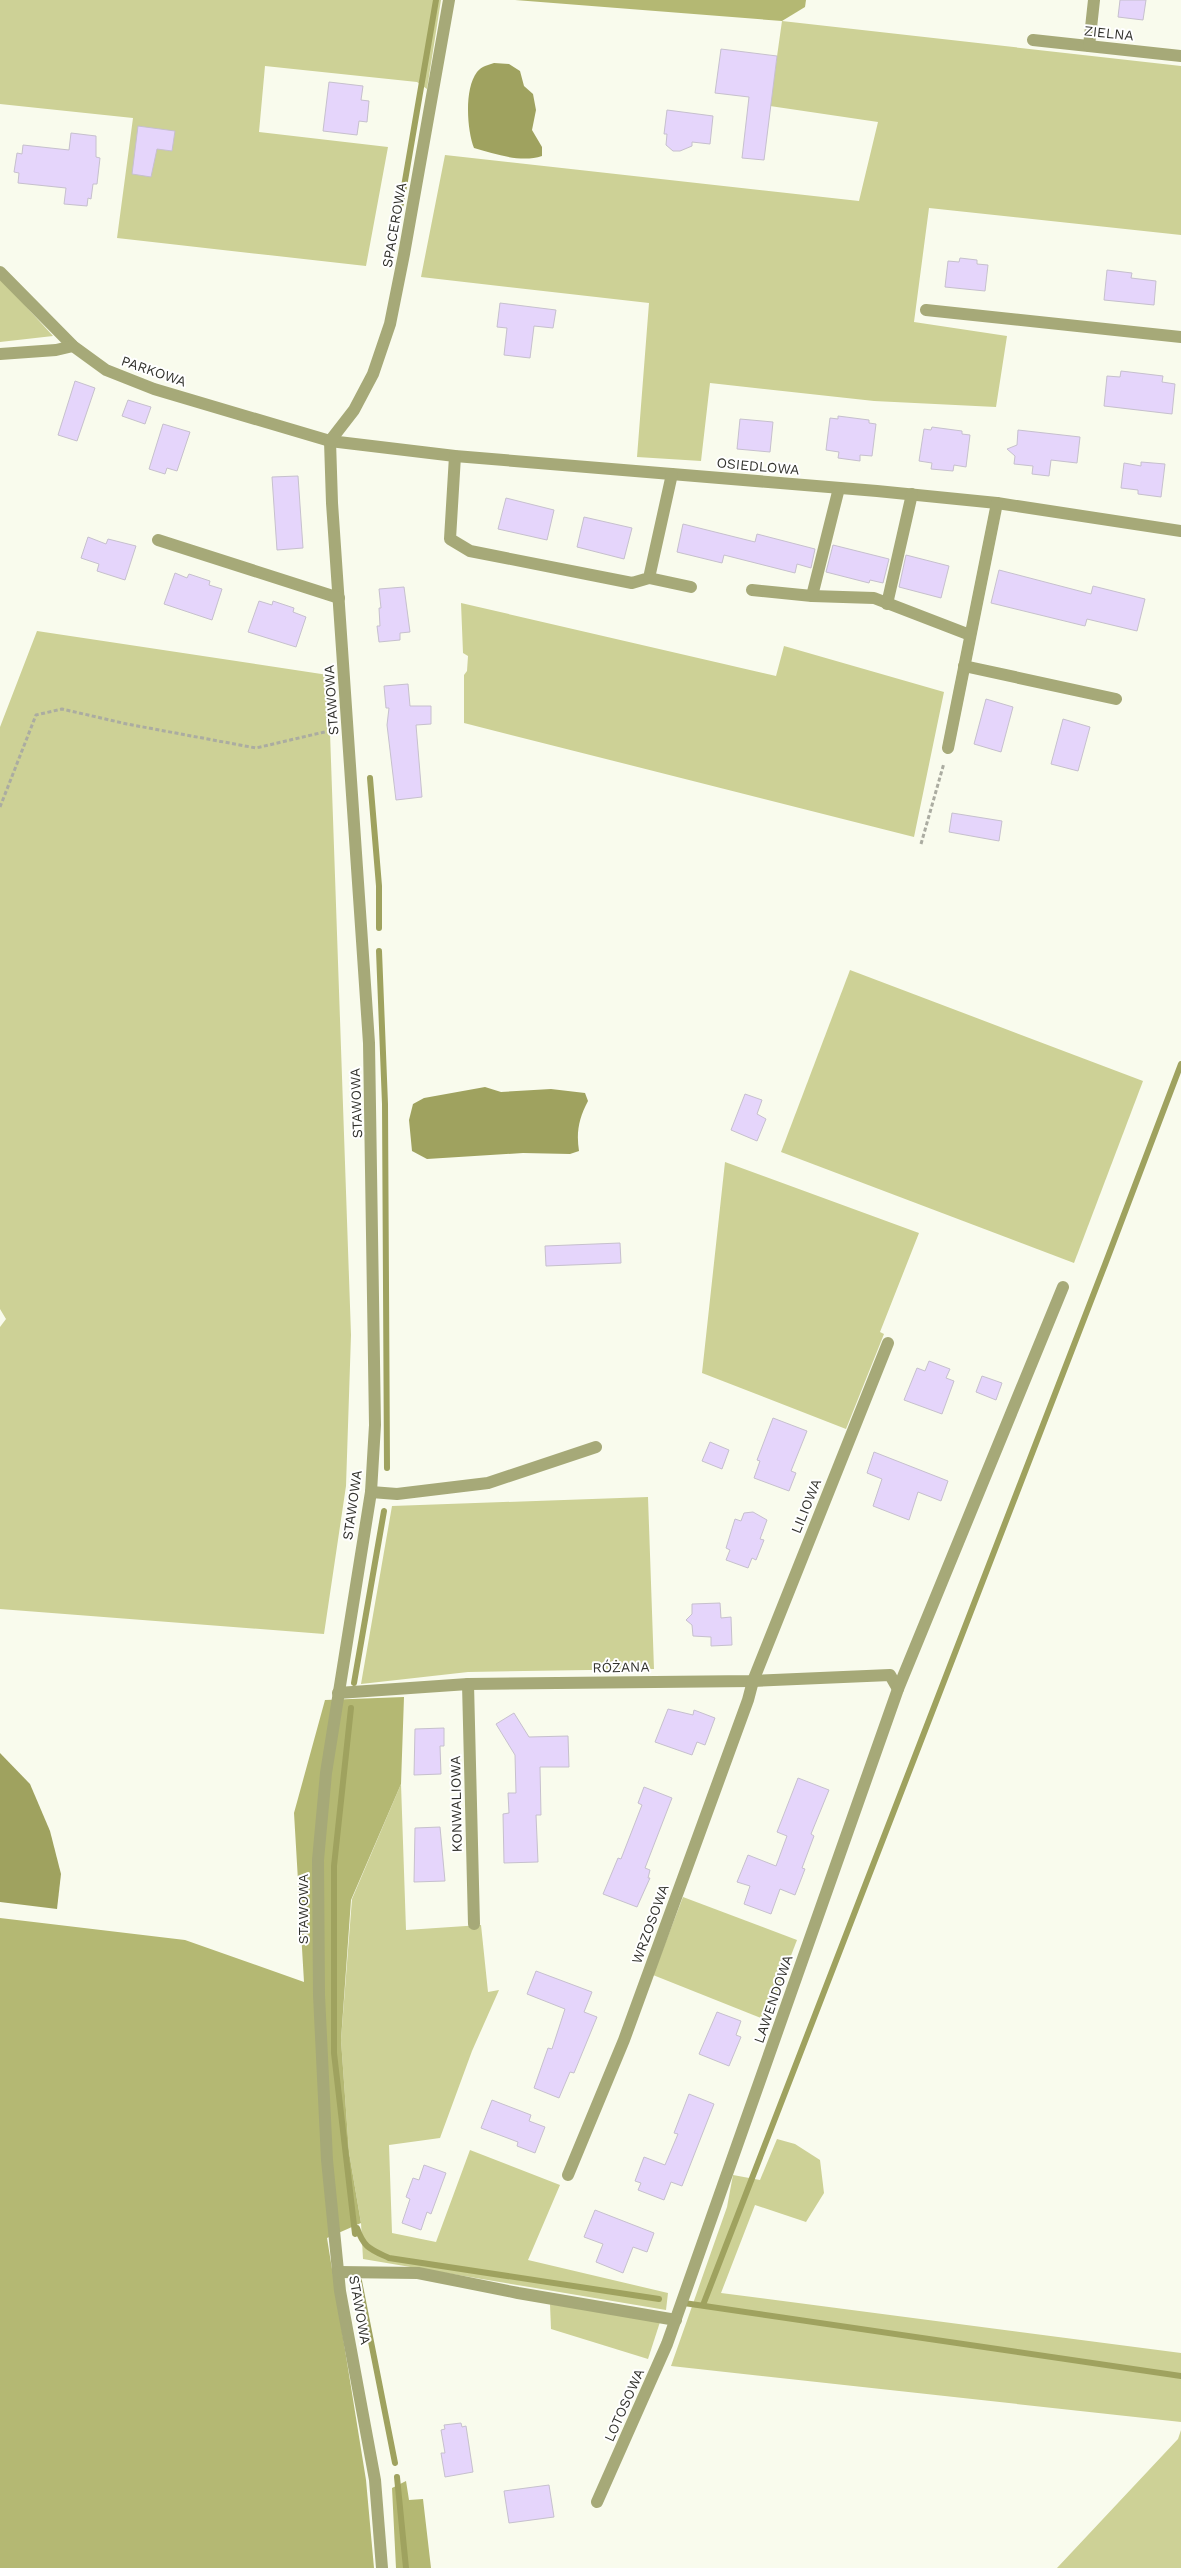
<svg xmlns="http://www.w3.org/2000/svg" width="1181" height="2568" font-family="'Work Sans',sans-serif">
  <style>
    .green { fill: #cdd196 }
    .forest { fill: #b4b873 }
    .water { fill: #9fa25f }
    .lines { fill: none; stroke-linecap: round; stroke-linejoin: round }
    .stream { stroke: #9fa25f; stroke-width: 6 }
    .building { fill: #e5d5fb; stroke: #c6c0cd }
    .path { stroke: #abaca1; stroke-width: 3; stroke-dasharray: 4 2.5; stroke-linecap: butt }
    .minor { stroke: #a6a978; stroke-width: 12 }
    .labels { text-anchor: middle; stroke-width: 4; stroke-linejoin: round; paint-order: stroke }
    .street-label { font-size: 14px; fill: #31312c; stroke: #fff }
  </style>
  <rect width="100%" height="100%" fill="#f9fbed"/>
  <!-- green -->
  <g class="green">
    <path d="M0 0H441L427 89 417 82 265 66 259 132 388 147 366 266 117 238 133 118 0 104Z"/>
    <path d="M782 21 1181 66V235L929 208 914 322 1007 336 996 407 874 401 710 383 701 461 637 457 649 303 421 277 445 155 859 201 878 122 770 106Z"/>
    <path d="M0 278 53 336 0 342Z"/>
    <path d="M461 603 776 676 784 646 944 692 914 837 464 723V675L467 671 468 656 463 653Z"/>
    <path d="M37 631 328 675 351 1335 346 1486 324 1634 0 1609V1327L6 1319 0 1309V727Z"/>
    <path d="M850 970 1143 1081 1074 1263 781 1152Z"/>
    <path d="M725 1162 919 1233 880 1332 884 1334 846 1429 702 1373Z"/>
    <path d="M648 1497 654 1669 468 1672 361 1684 392 1506Z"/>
    <path d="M401 1784 406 1930 481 1925 488 1992 499 1990 472 2051 440 2138 389 2145 392 2233 436 2242 470 2150 560 2185 528 2260 668 2293 666 2310 363 2259 361 2223 349 2152 341 2040 352 1899Z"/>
    <path d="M683 1897 797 1940 766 2020 653 1975Z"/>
    <path d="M777 2139 795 2144 820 2160 824 2193 806 2222 755 2205 721 2293 1181 2353V2422L671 2366 727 2207 733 2175 760 2180Z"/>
    <path d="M550 2304 660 2322 648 2359 551 2329Z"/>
    <path d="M1181 2430V2568H1057L1178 2439Z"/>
  </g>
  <!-- forest -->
  <g class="forest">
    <path d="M515 0H806L805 7 782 21Z"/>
    <path d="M404 1697 401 1784 351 1900 341 2040 349 2152 361 2223 327 2238 366 2480 374 2568H0V1918L185 1940 304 1982 294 1813 325 1700Z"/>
    <path d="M406 2481 409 2500 423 2499 431 2568H396L392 2488Z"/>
  </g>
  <!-- water -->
  <g class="water">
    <path d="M494 63 509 64 520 71 524 86 533 94 536 110 532 130 542 147V156C521 163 495 154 474 148 467 130 464 89 477 72 482 66 488 65 494 63Z"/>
    <path d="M485 1087 501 1092 551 1089 585 1093 588 1101C579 1118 576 1132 579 1151L570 1154 523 1153 427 1159 412 1151 409 1120 413 1104 424 1098Z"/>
    <path d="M0 1753 30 1784 50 1831 61 1874 57 1909 0 1902Z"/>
  </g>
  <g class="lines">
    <!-- stream -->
    <g class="stream">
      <path d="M401 204 436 0"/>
      <path d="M370 778 379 886V928"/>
      <path d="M379 951 385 1104 387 1468"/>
      <path d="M354 1683 384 1511"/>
      <path d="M351 1708 334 1866V2053L355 2234"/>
      <path d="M357 2228C364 2248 370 2249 389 2258L659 2299"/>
      <path d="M359 2281 395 2463"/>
      <path d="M684 2303 1181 2376"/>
      <path d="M703 2305C861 1891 1025 1479 1181 1064"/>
      <path d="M397 2477 406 2568"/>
    </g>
  </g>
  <!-- building -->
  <g class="building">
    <path d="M1120 0H1146L1143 20 1118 17Z"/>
    <path d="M721 49 777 56 764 160 742 158 749 97 715 93Z"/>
    <path d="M329 82 363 86 361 100 369 101 367 122 359 121 357 135 323 131Z"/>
    <path d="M667 110 713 116 710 144 692 142V146L680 151H673L666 145 667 134H664Z"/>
    <path d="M138 126 175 131 172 151 157 149 151 177 132 174Z"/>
    <path d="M71 133 96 136V157L100 158 97 184H93L91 199 88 198 87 206 64 204 66 188 18 183 19 173 14 172 17 153 22 154 23 145 69 150Z"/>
    <path d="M960 258 977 260V264L988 265 985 291 945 287 948 261 959 262Z"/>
    <path d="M1107 270 1132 273 1131 278 1156 281 1154 305 1104 300Z"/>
    <path d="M500 303 556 310 553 328 534 326 530 358 504 355 507 328 497 327Z"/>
    <path d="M1121 371 1163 376 1162 382 1175 384 1172 414 1104 406 1107 376 1120 377Z"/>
    <path d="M75 381 95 388 77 441 58 435Z"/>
    <path d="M128 400 151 407 145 424 122 416Z"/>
    <path d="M838 416 869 420V423L876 424 872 456 860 455V461L838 458 839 452 826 450 830 418 838 419Z"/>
    <path d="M740 419 773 422 770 452 737 449Z"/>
    <path d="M163 424 190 432 177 471 167 468 165 474 149 469Z"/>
    <path d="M932 427 962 431V434L970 435 966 467 954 465 953 471 931 469 932 463 919 461 924 429 931 430Z"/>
    <path d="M1018 430 1080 437 1077 463 1051 460 1049 476 1032 474 1033 466 1014 464 1015 456 1007 449 1017 445Z"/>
    <path d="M1141 462 1165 464 1161 497 1138 494V490L1121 488 1124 463 1141 466Z"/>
    <path d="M298 476 303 548 277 550 272 477Z"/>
    <path d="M506 498 554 510 547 540 498 529Z"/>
    <path d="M584 517 632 528 624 559 577 547Z"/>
    <path d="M683 524 755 542 757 534 815 549 811 568 797 564 795 573 724 555 722 563 677 552Z"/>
    <path d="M88 537 106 544 108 539 136 546 125 580 97 571 99 564 81 558Z"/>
    <path d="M833 545 889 559 883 583 870 580 869 583 826 572Z"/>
    <path d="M906 555 949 566 941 598 899 587Z"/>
    <path d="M999 570 1091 594 1093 586 1145 599 1137 631 1087 619 1085 626 991 603Z"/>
    <path d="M175 573 187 578 189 574 210 581 209 585 222 589 212 620 164 604Z"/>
    <path d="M404 587 410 632 400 633V640L379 642 377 626H380L379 608H381L379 589Z"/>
    <path d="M259 601 272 605 273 601 294 608 293 612 306 617 296 647 248 632Z"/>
    <path d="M408 684 410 706H431V724L416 725 422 797 396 800 387 725 389 708H386L384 686Z"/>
    <path d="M986 699 1013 707 1001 752 974 744Z"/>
    <path d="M1063 719 1090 727 1078 771 1051 764Z"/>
    <path d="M952 813 1002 821 999 841 949 832Z"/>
    <path d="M745 1094 762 1100 757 1114 766 1119 757 1141 731 1130Z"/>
    <path d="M620 1243 621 1263 546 1266 545 1246Z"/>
    <path d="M929 1361 950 1369 946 1378 954 1381 942 1414 904 1400 917 1368 925 1371Z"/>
    <path d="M982 1376 1002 1383 996 1400 976 1392Z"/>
    <path d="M773 1418 807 1431 791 1471 796 1473 789 1491 754 1478 760 1461 757 1460Z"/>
    <path d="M710 1442 729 1450 722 1469 702 1461Z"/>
    <path d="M874 1452 948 1481 941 1501 918 1492 909 1520 873 1506 882 1479 867 1473Z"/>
    <path d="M753 1512 767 1520 760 1539 764 1540 756 1560 752 1558 748 1568 726 1560 730 1550 726 1548 735 1519 741 1521 744 1513Z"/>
    <path d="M720 1603 721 1618 731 1617 732 1645 711 1646V1637L693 1636 692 1625 686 1620 692 1614V1604Z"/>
    <path d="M668 1709 693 1715 694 1710 715 1718 705 1745 697 1742 692 1755 655 1742Z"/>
    <path d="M514 1713 529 1737 568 1736 569 1767H540L541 1815H536L538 1862 504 1863 503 1814 509 1813 508 1793H516L515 1755 496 1724Z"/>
    <path d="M444 1728V1746H440L441 1774 414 1775 415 1729Z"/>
    <path d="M798 1778 829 1790 811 1834 814 1836 802 1868 805 1869 795 1895 780 1889 771 1914 744 1904 750 1886 737 1882 748 1855 776 1866 787 1836 777 1832Z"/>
    <path d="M644 1787 672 1798 645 1868 650 1870 648 1878H650L637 1907 603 1894 618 1858 621 1859 642 1805 638 1803Z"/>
    <path d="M440 1827 445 1881 414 1882 415 1828Z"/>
    <path d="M536 1971 592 1992 584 2012 597 2017 574 2073 570 2072 559 2098 534 2088 548 2048 552 2049 565 2009 527 1994Z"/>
    <path d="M717 2012 741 2021 736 2035 741 2037 729 2066 699 2054Z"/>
    <path d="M689 2094 714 2104 682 2186 671 2182 664 2200 638 2190 641 2183 635 2181 644 2157 665 2165 678 2134 674 2133Z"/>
    <path d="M492 2100 531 2115 529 2121 545 2127 535 2153 517 2146 518 2142 481 2128Z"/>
    <path d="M424 2165 446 2173 431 2214 427 2212 421 2230 402 2223 410 2199 406 2197 413 2178 419 2180Z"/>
    <path d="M595 2210 654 2233 647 2252 633 2247 623 2273 596 2262 603 2244 584 2237Z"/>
    <path d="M461 2423 462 2427 466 2426 473 2472 445 2477 441 2453H445L441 2430 445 2429 444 2425Z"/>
    <path d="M549 2485 554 2517 509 2523 504 2491Z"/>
  </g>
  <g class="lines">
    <!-- path -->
    <g class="path">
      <path d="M0 807 36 715 62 709 127 724 256 748 333 730"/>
      <path d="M921 844 944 763"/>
    </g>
    <!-- minor -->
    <g class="minor">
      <path d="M1033 40 1181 56"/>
      <path d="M1089 46 1094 0"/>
      <path d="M0 272 73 346 106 370 154 389 330 441 455 456 877 491 997 503 1181 531"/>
      <path d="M926 310 1181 337"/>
      <path d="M0 354 56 350 73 346"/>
      <path d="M330 441 332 503 369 1043 375 1425 371 1492 326 1773 318 1860 319 1995 327 2160 340 2291 375 2480 382 2568"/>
      <path d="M330 441 354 410 373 374 390 324 404 254 449 0"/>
      <path d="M455 456 450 539 470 551 632 583 649 578 672 474"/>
      <path d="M158 540 339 598"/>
      <path d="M649 578 691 587"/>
      <path d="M752 590 812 596 874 598 970 635"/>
      <path d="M812 596 839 488"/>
      <path d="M887 604 912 494"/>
      <path d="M964 666 1116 699"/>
      <path d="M948 748 997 503"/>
      <path d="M371 1492 397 1494 488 1483 596 1447"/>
      <path d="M468 1684 474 1924"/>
      <path d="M338 1693 468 1684 753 1681 890 1675 898 1689"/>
      <path d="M568 2175 624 2040 748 1700 753 1681 888 1343"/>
      <path d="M338 2272 418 2273 518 2293 676 2320"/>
      <path d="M597 2502 667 2344 898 1689 1063 1287"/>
    </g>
  </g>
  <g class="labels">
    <!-- street labels -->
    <g class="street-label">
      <text transform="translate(1109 33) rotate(6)" y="5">ZIELNA</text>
      <text transform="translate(394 225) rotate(-80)" y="5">SPACEROWA</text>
      <text transform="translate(154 371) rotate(19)" y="5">PARKOWA</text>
      <text transform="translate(758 466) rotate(5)" y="5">OSIEDLOWA</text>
      <text transform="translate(331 700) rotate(-94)" y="5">STAWOWA</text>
      <text transform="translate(356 1103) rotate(-92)" y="5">STAWOWA</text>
      <text transform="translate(352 1505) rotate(-82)" y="5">STAWOWA</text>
      <text transform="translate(806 1506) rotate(-68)" y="5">LILIOWA</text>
      <text transform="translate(621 1667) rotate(-1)" y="5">RÓŻANA</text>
      <text transform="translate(456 1804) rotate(-91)" y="5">KONWALIOWA</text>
      <text transform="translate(303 1909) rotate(-90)" y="5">STAWOWA</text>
      <text transform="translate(650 1924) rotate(-70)" y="5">WRZOSOWA</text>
      <text transform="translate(773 1999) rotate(-71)" y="5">LAWENDOWA</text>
      <text transform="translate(360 2310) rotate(80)" y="5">STAWOWA</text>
      <text transform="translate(624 2405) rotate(-66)" y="5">LOTOSOWA</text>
    </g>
  </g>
</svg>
